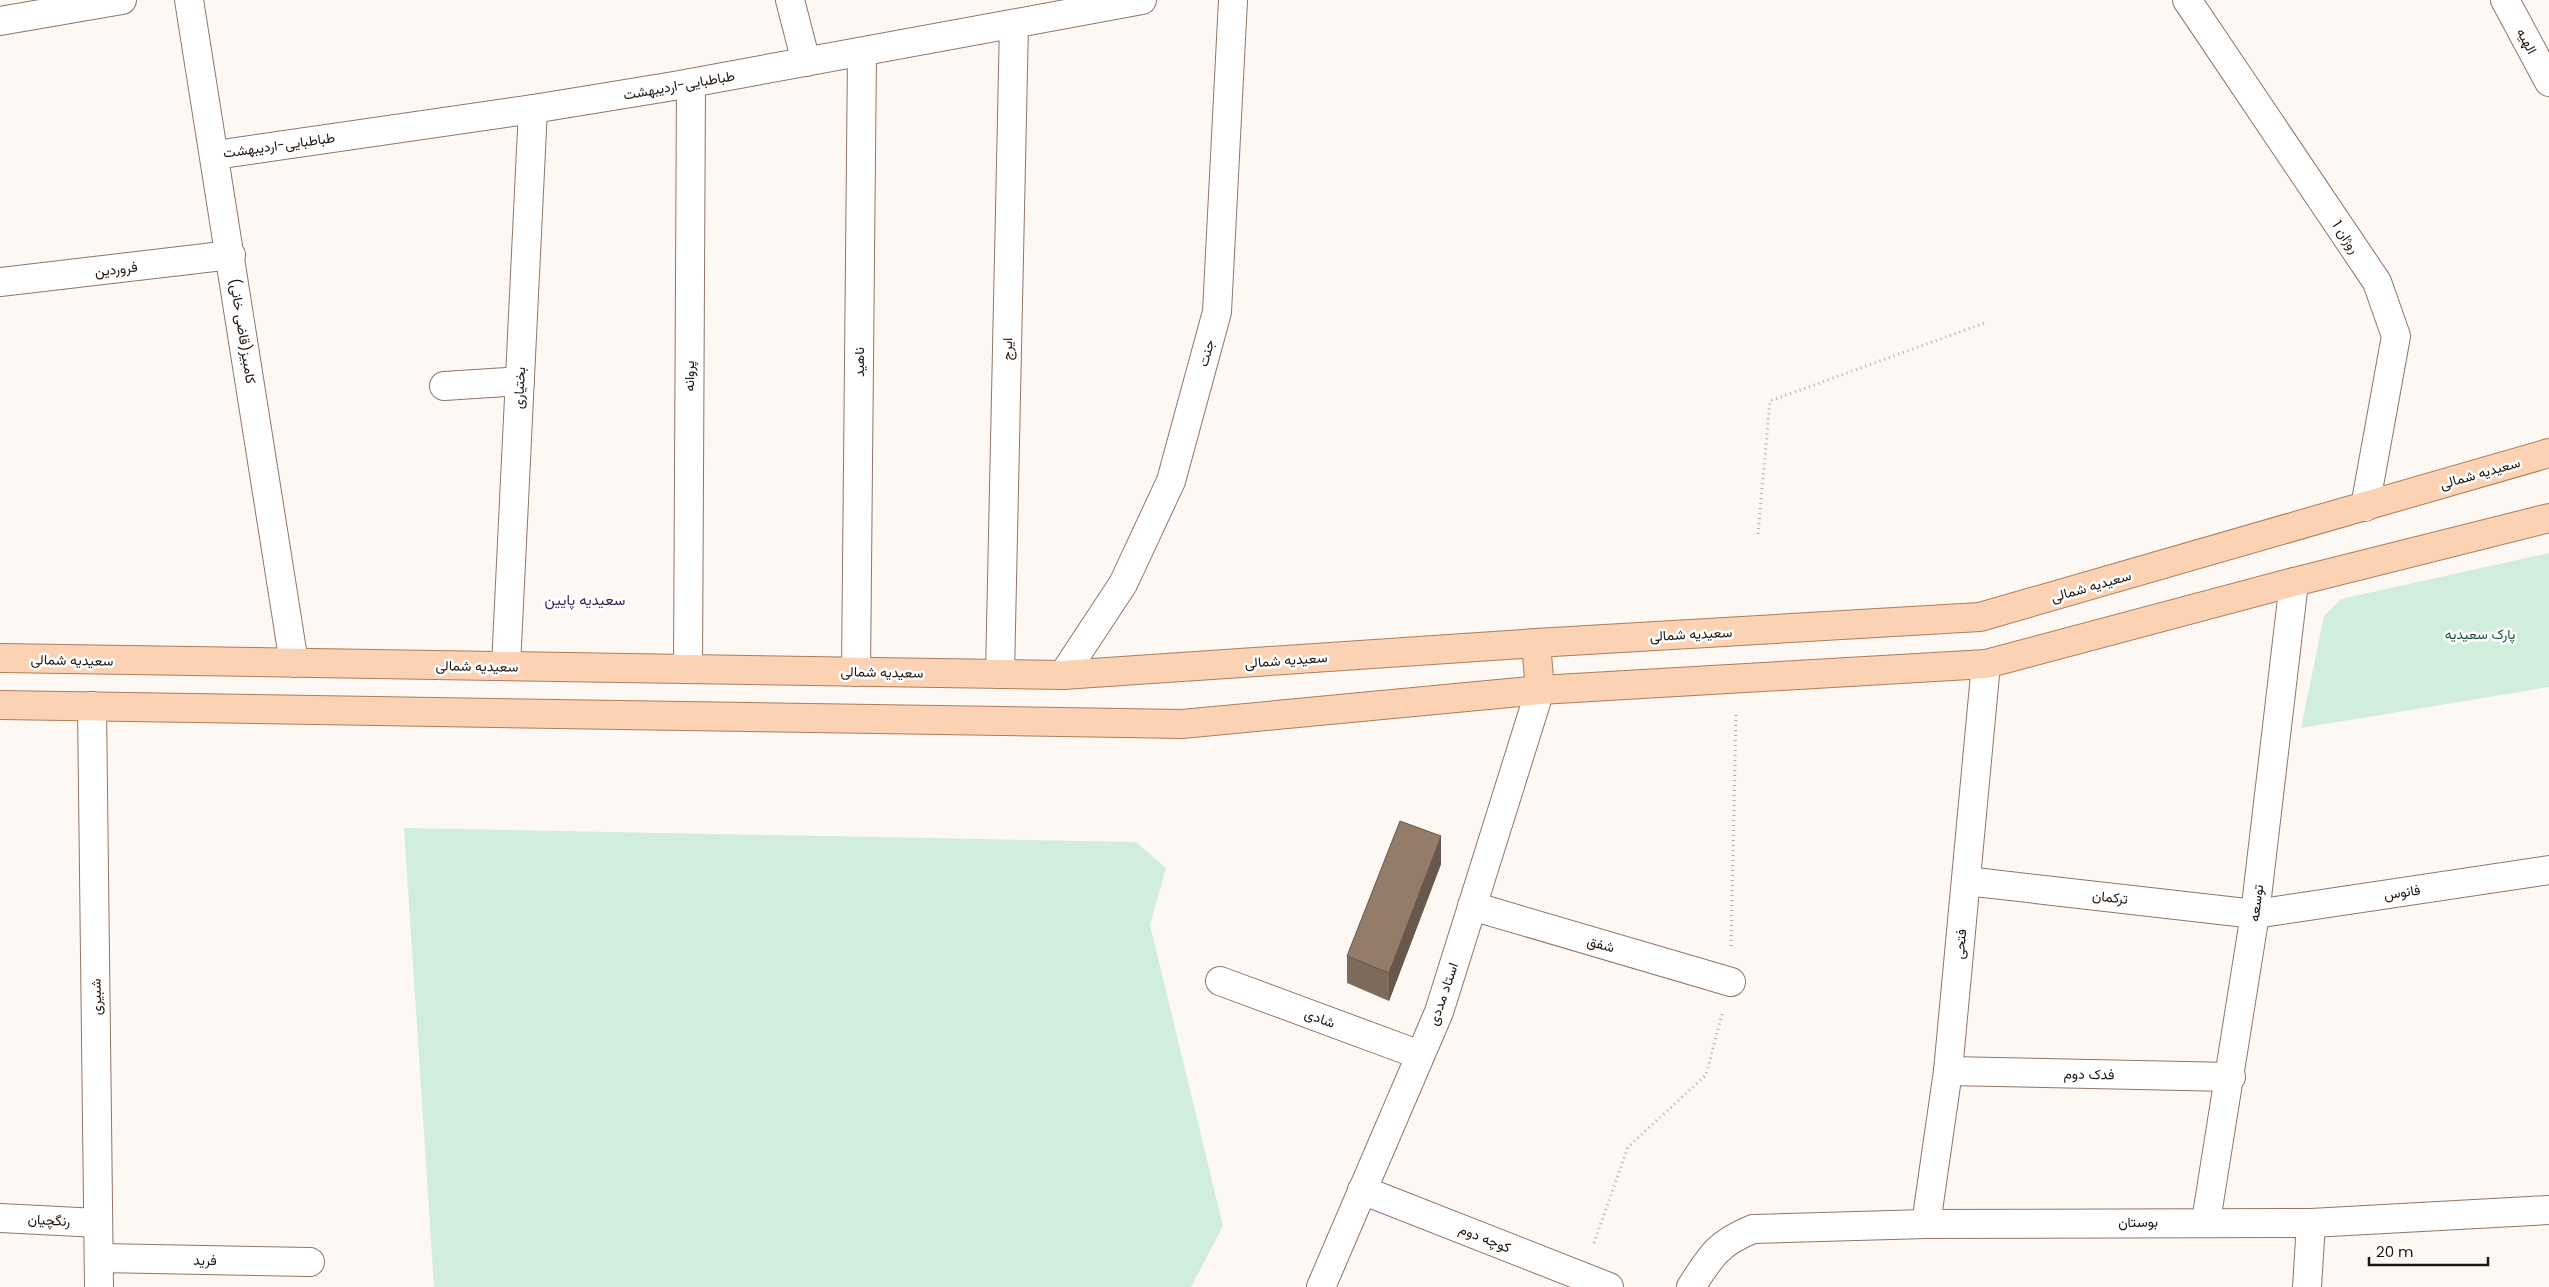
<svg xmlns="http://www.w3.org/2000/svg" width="2549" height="1287" font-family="Poppins,Vazirmatn,sans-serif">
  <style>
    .green { fill: #d1eedc }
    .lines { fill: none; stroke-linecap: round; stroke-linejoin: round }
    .minor-casing { stroke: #8f7567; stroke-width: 30 }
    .major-casing { stroke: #ac7d59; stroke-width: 30 }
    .path { stroke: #b3aba7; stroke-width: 3; stroke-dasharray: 1 4; stroke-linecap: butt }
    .minor { stroke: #fff; stroke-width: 28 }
    .major { stroke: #fbd3b4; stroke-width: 28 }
    .wall { fill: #7f6b5b }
    .shaded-wall { fill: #68574a }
    .building { fill: #947c6a; stroke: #68574a }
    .labels { text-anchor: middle; stroke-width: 5; stroke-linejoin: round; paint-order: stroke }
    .street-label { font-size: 14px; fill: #1e140e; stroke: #fff }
    .park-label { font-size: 14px; fill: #195337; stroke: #fff }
    .neighbourhood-label { font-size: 15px; fill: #3f1e56; stroke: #fff }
  </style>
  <rect width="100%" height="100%" fill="#fef8f4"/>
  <!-- green -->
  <g class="green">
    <path d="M2549 553V687L2301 728 2324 616 2341 599Z"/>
    <path d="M404 828 1136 842 1166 868 1150 925 1223 1226 1191 1287H434Z"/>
  </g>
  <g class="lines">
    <defs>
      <g id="minor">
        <path d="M189 0 294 663"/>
        <path d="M790 0 806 62"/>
        <path d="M2187 0 2377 282 2396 336 2365 507"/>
        <path d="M2505 0 2549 82"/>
        <path d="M0 21 122 0"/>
        <path d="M215 155 533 109 674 86 1142 0"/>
        <path d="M0 282 231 255"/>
        <path d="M444 386 520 381"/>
        <path d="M506 666 533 109"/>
        <path d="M688 669 691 83"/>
        <path d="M856 672 862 52"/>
        <path d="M1000 674 1014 24"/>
        <path d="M1063 675 1123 584 1171 481 1217 312 1233 0"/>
        <path d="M92 706 99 1287"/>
        <path d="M1966 881 2255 914 2549 870"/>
        <path d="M1472 906 1731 982"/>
        <path d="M1220 981 1420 1055"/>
        <path d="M1948 1071 2231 1077"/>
        <path d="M1362 1190 1609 1287"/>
        <path d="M0 1218 98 1223"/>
        <path d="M2206 1221 2255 914 2294 582"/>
        <path d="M1926 1224 1948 1071 1986 664"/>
        <path d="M99 1258 310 1262"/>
        <path d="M1321 1287 1439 1012 1540 690"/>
        <path d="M1691 1287C1711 1256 1718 1243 1753 1229L1926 1224 2311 1223 2549 1210"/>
        <path d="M2307 1287 2311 1223"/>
      </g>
      <g id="major">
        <path d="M1536 643 1540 690"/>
        <path d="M0 658 1063 675 1536 643 1980 617 2549 453"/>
        <path d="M0 705 1182 724 1540 690 1986 664 2294 582 2549 518"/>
      </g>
    </defs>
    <!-- minor casing -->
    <use href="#minor" class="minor-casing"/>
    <!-- major casing -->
    <use href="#major" class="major-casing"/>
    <!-- path -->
    <g class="path">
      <path d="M1758 534 1770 401 1987 322"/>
      <path d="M1731 946 1736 713"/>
      <path d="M1594 1243 1628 1147 1706 1075 1722 1014"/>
    </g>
    <!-- minor -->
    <use href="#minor" class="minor"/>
    <!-- major -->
    <use href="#major" class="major"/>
  </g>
  <!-- wall -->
  <path class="wall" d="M1441 864 1389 1001 1347 983V956Z"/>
  <!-- shaded-wall -->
  <path class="shaded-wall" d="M1441 836V864L1389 1001V973Z"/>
  <!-- building -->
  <path class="building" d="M1400 821 1441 836 1389 973 1347 956Z"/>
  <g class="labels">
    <!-- street labels -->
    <g class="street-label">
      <text transform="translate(2527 41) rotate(62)" y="5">الهیه</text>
      <text transform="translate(679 85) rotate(-10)" y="5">طباطبایی-اردیبهشت</text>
      <text transform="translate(279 145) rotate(-8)" y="5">طباطبایی-اردیبهشت</text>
      <text transform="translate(2346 237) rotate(56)" y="5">روژان 1</text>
      <text transform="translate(116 269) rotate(-7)" y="5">فروردین</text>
      <text transform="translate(243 331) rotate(81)" y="5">کامبیز(قاضی خانی)</text>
      <text transform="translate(1007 349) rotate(-89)" y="5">ایرج</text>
      <text transform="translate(1206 353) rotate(-75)" y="5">جنت</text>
      <text transform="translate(859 362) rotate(-90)" y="5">ناهید</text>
      <text transform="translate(689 376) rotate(-90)" y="5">پروانه</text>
      <text transform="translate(519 388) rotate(-87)" y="5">بختیاری</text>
      <text transform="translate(2480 473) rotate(-16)" y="5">سعیدیه شمالی</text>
      <text transform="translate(2091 586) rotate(-16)" y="5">سعیدیه شمالی</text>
      <text transform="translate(1691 634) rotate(-3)" y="5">سعیدیه شمالی</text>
      <text transform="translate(72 660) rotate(1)" y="5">سعیدیه شمالی</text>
      <text transform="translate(1286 660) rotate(-4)" y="5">سعیدیه شمالی</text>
      <text transform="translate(477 666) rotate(1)" y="5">سعیدیه شمالی</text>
      <text transform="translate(882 672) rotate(1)" y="5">سعیدیه شمالی</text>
      <text transform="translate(2402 892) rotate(-8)" y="5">فانوس</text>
      <text transform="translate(2110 897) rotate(6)" y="5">ترکمان</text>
      <text transform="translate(2256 903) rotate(-83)" y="5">توسعه</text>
      <text transform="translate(1601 944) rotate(16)" y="5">شفق</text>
      <text transform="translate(1960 944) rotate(-85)" y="5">فتحی</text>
      <text transform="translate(1443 994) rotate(-71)" y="5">استاد مددی</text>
      <text transform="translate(96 997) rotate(-91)" y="5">شبیری</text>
      <text transform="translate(1320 1018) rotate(20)" y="5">شادی</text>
      <text transform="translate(2089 1074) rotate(1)" y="5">فدک دوم</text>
      <text transform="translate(49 1220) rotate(3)" y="5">رنگچیان</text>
      <text transform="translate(2138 1222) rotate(-1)" y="5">بوستان</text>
      <text transform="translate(1485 1238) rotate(22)" y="5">کوچه دوم</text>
      <text transform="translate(205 1260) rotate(1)" y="5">فرید</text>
    </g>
    <!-- park labels -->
    <g class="park-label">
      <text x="2480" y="639">پارک سعیدیه</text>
    </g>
    <!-- neighbourhood labels -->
    <g class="neighbourhood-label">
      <text x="585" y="605">سعیدیه پایین</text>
    </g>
  </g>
  <!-- scale -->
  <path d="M2369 1257v8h119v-8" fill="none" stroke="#1e140e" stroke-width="2.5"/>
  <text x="2376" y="1257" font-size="15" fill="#1e140e" stroke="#ffffff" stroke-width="4" paint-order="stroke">20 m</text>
</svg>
